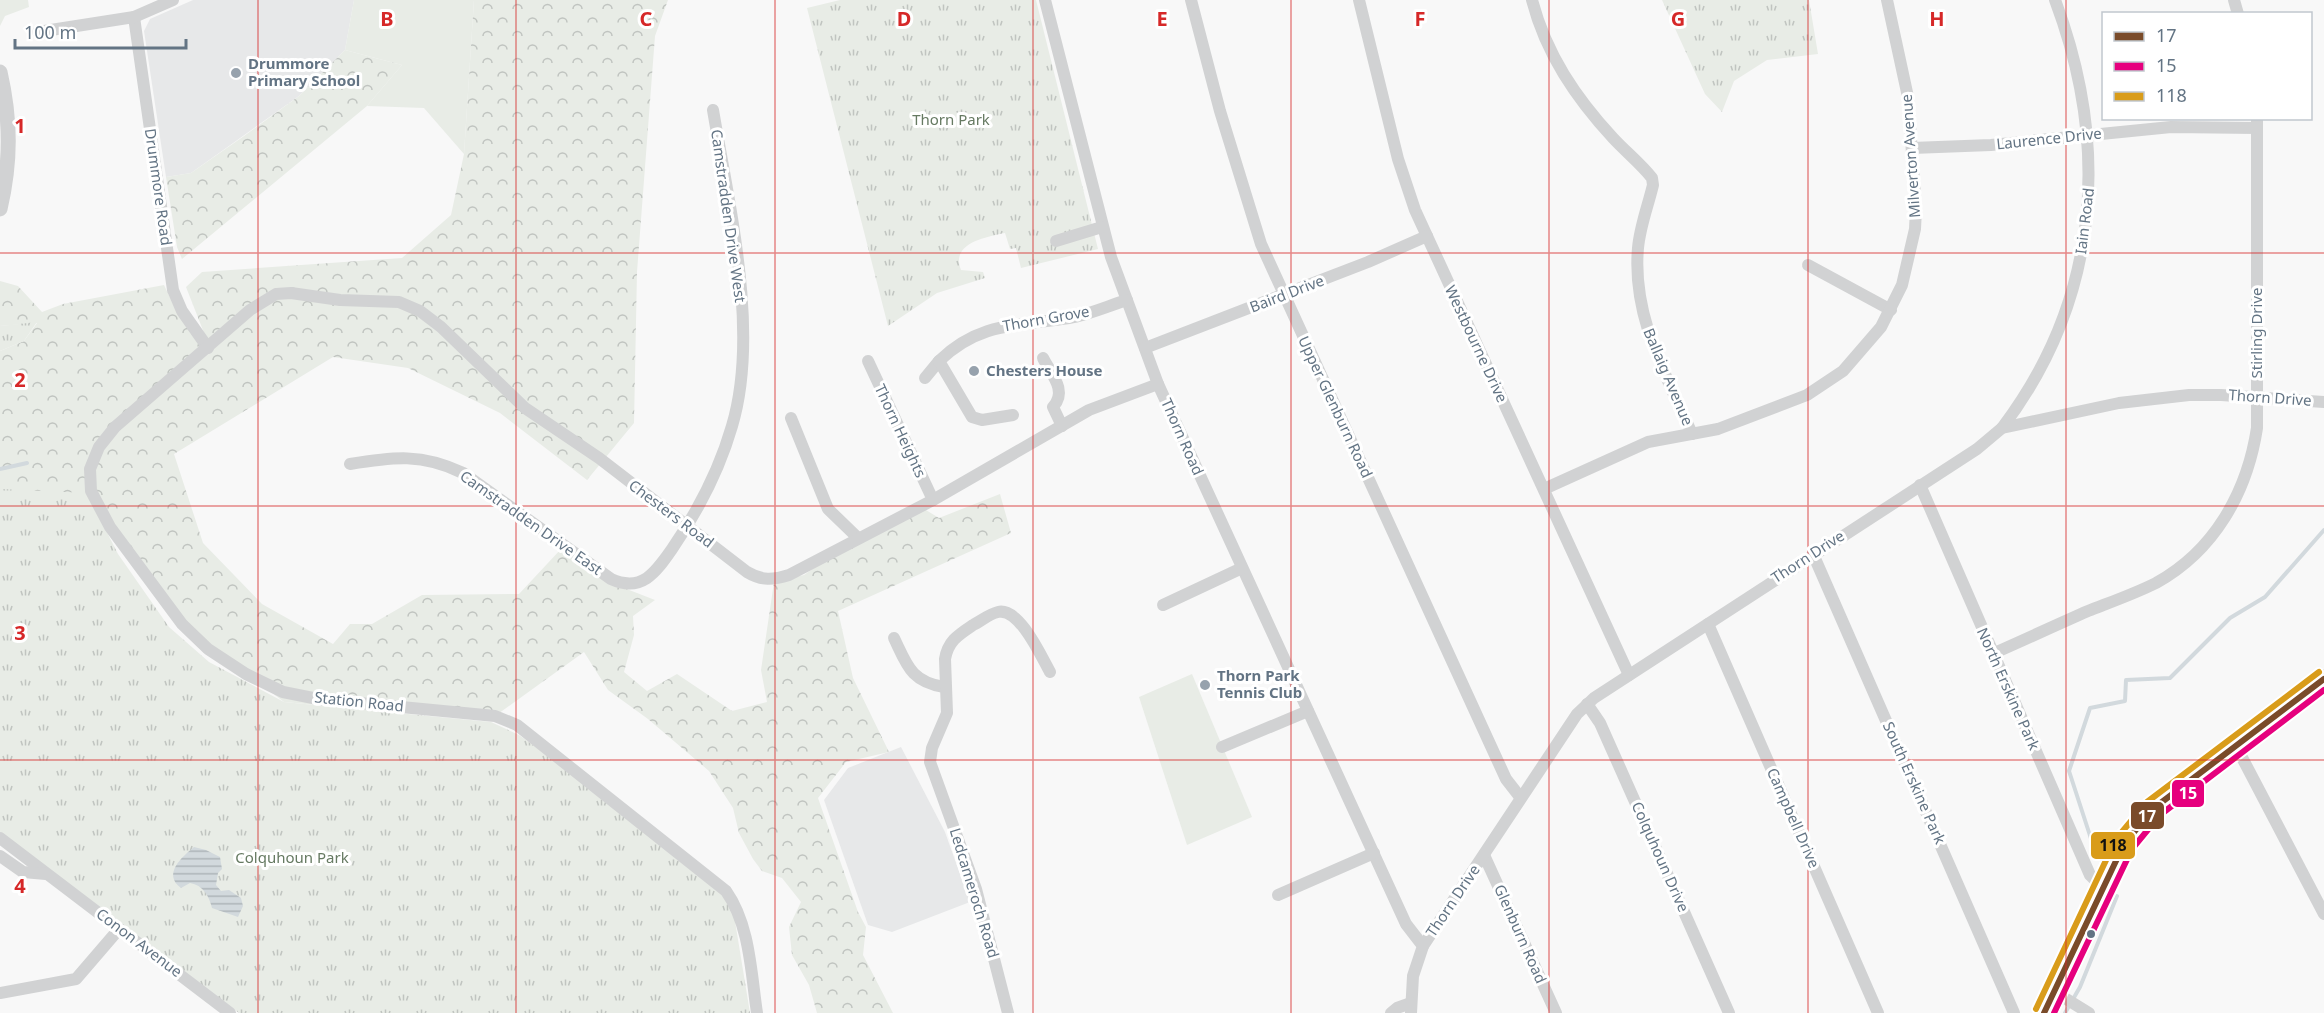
<svg xmlns="http://www.w3.org/2000/svg" width="2324" height="1013" font-family="'Noto Sans',sans-serif">
  <style>
    .built { fill: #e7e8e9 }
    .grass { fill: #e8ece6 }
    .forest { fill: url(#forest-crowns) }
    .park { fill: url(#park-tufts) }
    .water { fill: url(#water-rules) }
    .lines { fill: none; stroke-linecap: round; stroke-linejoin: round }
    .stream { stroke: #d2d9dd; stroke-width: 4 }
    .minor { stroke: #d1d2d3; stroke-width: 12 }
    .tertiary { stroke: #d1d2d3; stroke-width: 15 }
    .primary { stroke: #e3e4e4; stroke-width: 20 }
    .bus-1-casing { stroke: #fff; stroke-width: 10 }
    .bus-2-casing { stroke: #fff; stroke-width: 10 }
    .bus-3-casing { stroke: #fff; stroke-width: 10 }
    .bus-1 { stroke: #7a4b2a; stroke-width: 6 }
    .bus-2 { stroke: #e6007e; stroke-width: 6 }
    .bus-3 { stroke: #d99c1a; stroke-width: 6 }
    .grid { fill: none; stroke: #d62828; stroke-width: 1.5; stroke-opacity: 0.55 }
    .poi-dot { fill: #97a2ad; stroke: #fff; stroke-width: 2 }
    .bus-dot { fill: #637484; stroke: #fff; stroke-width: 2 }
    .labels { text-anchor: middle; stroke-width: 6; stroke-linejoin: round; paint-order: stroke }
    .poi-label { font-size: 15px; font-weight: bold; fill: #637484; stroke: #fff; text-anchor: start }
    .park-label { font-size: 15px; fill: #667a62; stroke: #fff }
    .street-label { font-size: 15px; fill: #637484; stroke: #fff }
    .grid-label { font-size: 20px; text-anchor: middle; font-weight: bold; fill: #d62828; stroke: #fff; stroke-width: 6; stroke-linejoin: round; paint-order: stroke }
    .line-badge { stroke: #fff; stroke-width: 2 }
    .badge-label { font-size: 16px; text-anchor: middle; font-weight: bold; fill: #fff }
    .pale-badge-label { font-size: 16px; text-anchor: middle; font-weight: bold; fill: #111 }
  </style>
  <defs>
    <pattern id="forest-crowns" width="20" height="18" patternUnits="userSpaceOnUse" patternTransform="scale(1.5)"><rect width="20" height="18" fill="#e8ece6"/><path d="M2 6a3 3 0 1 1 6 0M12 15a3 3 0 1 1 6 0" fill="none" stroke="#c0c4c0"/></pattern>
    <pattern id="park-tufts" width="24" height="20" patternUnits="userSpaceOnUse" patternTransform="scale(1.5)"><rect width="24" height="20" fill="#e8ece6"/><path d="M3 7l-1-3M5 7V3M7 7l1-3M15 17l-1-3M17 17v-4M19 17l1-3" fill="none" stroke="#c0c4c0"/></pattern>
    <pattern id="water-rules" width="6" height="5" patternUnits="userSpaceOnUse" patternTransform="scale(1.5)"><rect width="6" height="5" fill="#d2d9dd"/><path d="M0 2.5h6" fill="none" stroke="#aeb5b9"/></pattern>
  </defs>
  <rect width="100%" height="100%" fill="#f8f8f8"/>
  <!-- built -->
  <g class="built">
    <path d="M193 0H354L345 50 299 96 191 173 166 177 144 31 150 19Z"/>
    <path d="M901 747 945 832 970 902 892 932 868 925 824 800 848 768Z"/>
  </g>
  <!-- grass -->
  <g class="grass">
    <path d="M0 0H28L29 7 5 16 0 26Z"/>
    <path d="M354 0H474L464 154 424 108 367 106 402 65 345 50Z"/>
    <path d="M1192 674 1252 817 1187 845 1139 697Z"/>
  </g>
  <!-- forest -->
  <g class="forest">
    <path d="M474 0H668L655 36 637 272 634 423 587 480 500 413 408 368 333 357 174 454 203 543 262 604 333 644 350 624H372L422 595 519 594 561 549 619 586 655 600 633 616 634 635 624 672 647 691 677 674 732 711 767 702 761 670 774 582 804 575 845 546 921 507 939 518 1000 494 1011 533 838 611 853 678 889 752 846 762 818 798 858 912 866 927 863 955 893 1013H817L809 985 792 955 789 927 801 902 782 878 762 871 753 859 739 833 733 808 709 771 648 719 608 690 584 652 495 716 390 712 284 702 182 624 112 524 0 493V351L24 341 37 323 0 326V281L18 286 42 312 63 304 164 285 175 308 208 343 186 287 202 272 402 258 451 215 464 154Z"/>
    <path d="M345 50 402 65 367 106 182 259 177 247 166 177 191 173 244 136 299 96Z"/>
  </g>
  <!-- park -->
  <g class="park">
    <path d="M840 0H1036L1098 249 1021 268 1016 248 1010 249 1005 233C986 237 950 243 961 270L983 272 985 278 937 293 888 326 807 8Z"/>
    <path d="M1662 0H1809L1818 54 1767 60 1734 81 1722 112 1705 94Z"/>
    <path d="M37 322 24 341 0 351V326Z"/>
    <path d="M0 489 87 493 118 554 169 627 209 662 284 702 491 722 519 735 578 777 722 891 734 915 750 1013H239L0 832Z"/>
  </g>
  <!-- water -->
  <path class="water" d="M194 847 206 850 220 857 222 869 218 873 216 885 221 891 229 890 241 898 243 906 238 917 212 908C209 896 203 885 190 883L181 888C162 874 182 857 194 847Z"/>
  <g class="lines">
    <!-- stream -->
    <g class="stream">
      <path d="M0 469 27 463"/>
      <path d="M2095 851 2069 771 2090 708 2125 701 2126 680 2170 678 2230 618 2265 597 2324 530"/>
      <path d="M2065 1013 2080 987 2117 896"/>
    </g>
    <!-- minor -->
    <g class="minor">
      <path d="M1045 0 1111 257 1158 384 1406 924 1423 946 1413 976 1411 1013"/>
      <path d="M1191 0 1220 111 1261 244 1506 779 1520 797"/>
      <path d="M1359 0 1398 159 1415 210 1629 675"/>
      <path d="M1532 0C1546 54 1576 98 1613 138 1626 152 1641 164 1652 178L1653 185C1648 206 1640 226 1638 248 1632 316 1665 373 1692 434"/>
      <path d="M2234 0 2238 14"/>
      <path d="M134 17 173 290 182 311 208 348"/>
      <path d="M38 32 134 17 173 0"/>
      <path d="M1912 148 1991 145 2171 127 2257 128"/>
      <path d="M1056 241 1102 227"/>
      <path d="M1808 265 1891 310"/>
      <path d="M1145 348 1368 262 1427 236"/>
      <path d="M1043 358C1051 374 1068 391 1053 407L1062 426"/>
      <path d="M868 361 933 500"/>
      <path d="M925 378 939 361"/>
      <path d="M1013 415 982 420 972 417 939 361C979 322 1017 326 1069 318 1088 315 1108 306 1127 300"/>
      <path d="M791 418 828 509 858 538"/>
      <path d="M2002 428C2099 300 2111 149 2055 0"/>
      <path d="M350 464C393 457 422 453 463 473L611 579C642 593 656 572 672 549 698 511 719 471 732 426 760 333 729 205 713 110"/>
      <path d="M1920 485 2090 875 2102 887"/>
      <path d="M1544 489 1648 442 1718 429 1807 395 1843 371 1881 327 1902 285 1915 229 1916 209 1908 97 1887 0"/>
      <path d="M1813 554 2014 1013"/>
      <path d="M1163 605 1242 568"/>
      <path d="M1708 624 1878 1013"/>
      <path d="M894 638C907 665 911 682 944 687"/>
      <path d="M1992 654C2024 640 2056 625 2088 611 2111 602 2134 594 2156 583 2214 551 2247 493 2257 428V118"/>
      <path d="M1587 704 1600 723 1729 1013"/>
      <path d="M2236 746 2324 914"/>
      <path d="M1222 747 1308 711"/>
      <path d="M0 838 230 1013"/>
      <path d="M1484 855 1556 1013"/>
      <path d="M0 856 23 872 46 874"/>
      <path d="M1278 895 1374 853"/>
      <path d="M1423 946 1577 714 1594 698 1977 449 2002 428 2119 403 2189 395H2221L2324 402"/>
      <path d="M2055 992 2089 1013"/>
      <path d="M0 993 76 979 119 929"/>
      <path d="M757 1013C751 973 750 925 726 891L517 725 495 716 318 699 283 692 246 674 208 649 182 624 110 527 91 491 90 469 99 447 115 427 250 310 276 294 291 293 340 300 399 302 420 311 441 327 525 408 599 458 747 572C762 581 773 580 789 575L933 500 1089 410 1158 384"/>
      <path d="M1008 1013 976 889 930 762 932 748 947 713 945 659C948 641 958 635 973 625 981 621 989 614 998 612 1019 607 1041 656 1050 672"/>
      <path d="M1391 1013 1397 1008 1411 1003"/>
    </g>
    <!-- tertiary -->
    <path class="tertiary" d="M0 72C11 120 11 162 0 209"/>
    <!-- primary -->
    <path class="primary" d="M2044 1013 2124 844 2154 808 2324 679"/>
    <defs>
      <path id="bus-1" d="M2044 1013 2124 844 2154 808 2324 679"/>
      <path id="bus-2" d="M2054 1013 2132 849 2160 815 2324 690"/>
      <path id="bus-3" d="M2036 1009 2116 839 2147 802 2319 672"/>
    </defs>
    <!-- bus-1 casing -->
    <use href="#bus-1" class="bus-1-casing"/>
    <!-- bus-2 casing -->
    <use href="#bus-2" class="bus-2-casing"/>
    <!-- bus-3 casing -->
    <use href="#bus-3" class="bus-3-casing"/>
    <!-- bus-1 -->
    <use href="#bus-1" class="bus-1"/>
    <!-- bus-2 -->
    <use href="#bus-2" class="bus-2"/>
    <!-- bus-3 -->
    <use href="#bus-3" class="bus-3"/>
  </g>
  <!-- grid -->
  <path class="grid" d="M258 0V1013M516 0V1013M775 0V1013M1033 0V1013M1291 0V1013M1549 0V1013M1808 0V1013M2066 0V1013M0 253H2324M0 506H2324M0 760H2324"/>
  <!-- markers -->
  <g class="poi-dot">
    <circle cx="236" cy="73" r="6"/>
    <circle cx="974" cy="371" r="6"/>
    <circle cx="1205" cy="685" r="6"/>
  </g>
  <circle class="bus-dot" cx="2091" cy="934" r="5"/>
  <g class="labels">
    <!-- poi labels -->
    <g class="poi-label">
      <text x="248" y="69">Drummore<tspan x="248" dy="17">Primary School</tspan></text>
      <text x="986" y="376">Chesters House</text>
      <text x="1217" y="681">Thorn Park<tspan x="1217" dy="17">Tennis Club</tspan></text>
    </g>
    <!-- park labels -->
    <g class="park-label">
      <text x="951" y="125">Thorn Park</text>
      <text x="292" y="863">Colquhoun Park</text>
    </g>
    <!-- street labels -->
    <g class="street-label">
      <text transform="translate(2049 139) rotate(-6)" y="5">Laurence Drive</text>
      <text transform="translate(1911 156) rotate(-94)" y="5">Milverton Avenue</text>
      <text transform="translate(158 187) rotate(82)" y="5">Drummore Road</text>
      <text transform="translate(728 216) rotate(82)" y="5">Camstradden Drive West</text>
      <text transform="translate(2085 221) rotate(-83)" y="5">Iain Road</text>
      <text transform="translate(1287 294) rotate(-21)" y="5">Baird Drive</text>
      <text transform="translate(1046 319) rotate(-10)" y="5">Thorn Grove</text>
      <text transform="translate(2257 333) rotate(-90)" y="5">Stirling Drive</text>
      <text transform="translate(1476 344) rotate(65)" y="5">Westbourne Drive</text>
      <text transform="translate(1668 377) rotate(67)" y="5">Ballaig Avenue</text>
      <text transform="translate(2270 398) rotate(4)" y="5">Thorn Drive</text>
      <text transform="translate(1335 407) rotate(65)" y="5">Upper Glenburn Road</text>
      <text transform="translate(900 431) rotate(65)" y="5">Thorn Heights</text>
      <text transform="translate(1182 437) rotate(66)" y="5">Thorn Road</text>
      <text transform="translate(671 514) rotate(37)" y="5">Chesters Road</text>
      <text transform="translate(531 523) rotate(35)" y="5">Camstradden Drive East</text>
      <text transform="translate(1808 557) rotate(-33)" y="5">Thorn Drive</text>
      <text transform="translate(2008 689) rotate(66)" y="5">North Erskine Park</text>
      <text transform="translate(359 702) rotate(6)" y="5">Station Road</text>
      <text transform="translate(1914 783) rotate(66)" y="5">South Erskine Park</text>
      <text transform="translate(1793 818) rotate(66)" y="5">Campbell Drive</text>
      <text transform="translate(1660 857) rotate(66)" y="5">Colquhoun Drive</text>
      <text transform="translate(974 893) rotate(73)" y="5">Ledcameroch Road</text>
      <text transform="translate(1453 901) rotate(-56)" y="5">Thorn Drive</text>
      <text transform="translate(1520 934) rotate(66)" y="5">Glenburn Road</text>
      <text transform="translate(139 943) rotate(37)" y="5">Conon Avenue</text>
    </g>
  </g>
  <g class="grid-label">
    <text x="387" y="26">B</text>
    <text x="646" y="26">C</text>
    <text x="904" y="26">D</text>
    <text x="1162" y="26">E</text>
    <text x="1420" y="26">F</text>
    <text x="1678" y="26">G</text>
    <text x="1937" y="26">H</text>
    <text x="20" y="133">1</text>
    <text x="20" y="387">2</text>
    <text x="20" y="640">3</text>
    <text x="20" y="893">4</text>
  </g>
  <g class="line-badge">
    <rect x="2171" y="779" width="34" height="29" rx="6" fill="#e6007e"/>
    <rect x="2130" y="801" width="35" height="29" rx="6" fill="#7a4b2a"/>
    <rect x="2090" y="831" width="46" height="29" rx="6" fill="#d99c1a"/>
  </g>
  <g class="badge-label">
    <text x="2188" y="799">15</text>
    <text x="2147" y="822">17</text>
  </g>
  <g class="pale-badge-label">
    <text x="2113" y="851">118</text>
  </g>
  <!-- legend -->
  <rect x="2102" y="12" width="210" height="108" fill="#ffffff" stroke="#c1c7ce" stroke-width="1.5"/>
  <rect x="2114" y="32" width="30" height="9" fill="#7a4b2a" stroke="#c1c7ce" stroke-width="1.5"/>
  <text x="2156" y="42" font-size="18" fill="#637484">17</text>
  <rect x="2114" y="62" width="30" height="9" fill="#e6007e" stroke="#c1c7ce" stroke-width="1.5"/>
  <text x="2156" y="72" font-size="18" fill="#637484">15</text>
  <rect x="2114" y="92" width="30" height="9" fill="#d99c1a" stroke="#c1c7ce" stroke-width="1.5"/>
  <text x="2156" y="102" font-size="18" fill="#637484">118</text>
  <!-- scale -->
  <path d="M15 39v9h171v-9" fill="none" stroke="#637484" stroke-width="3"/>
  <text x="24" y="39" font-size="18" fill="#637484" stroke="#ffffff" stroke-width="4.5" paint-order="stroke">100 m</text>
</svg>
